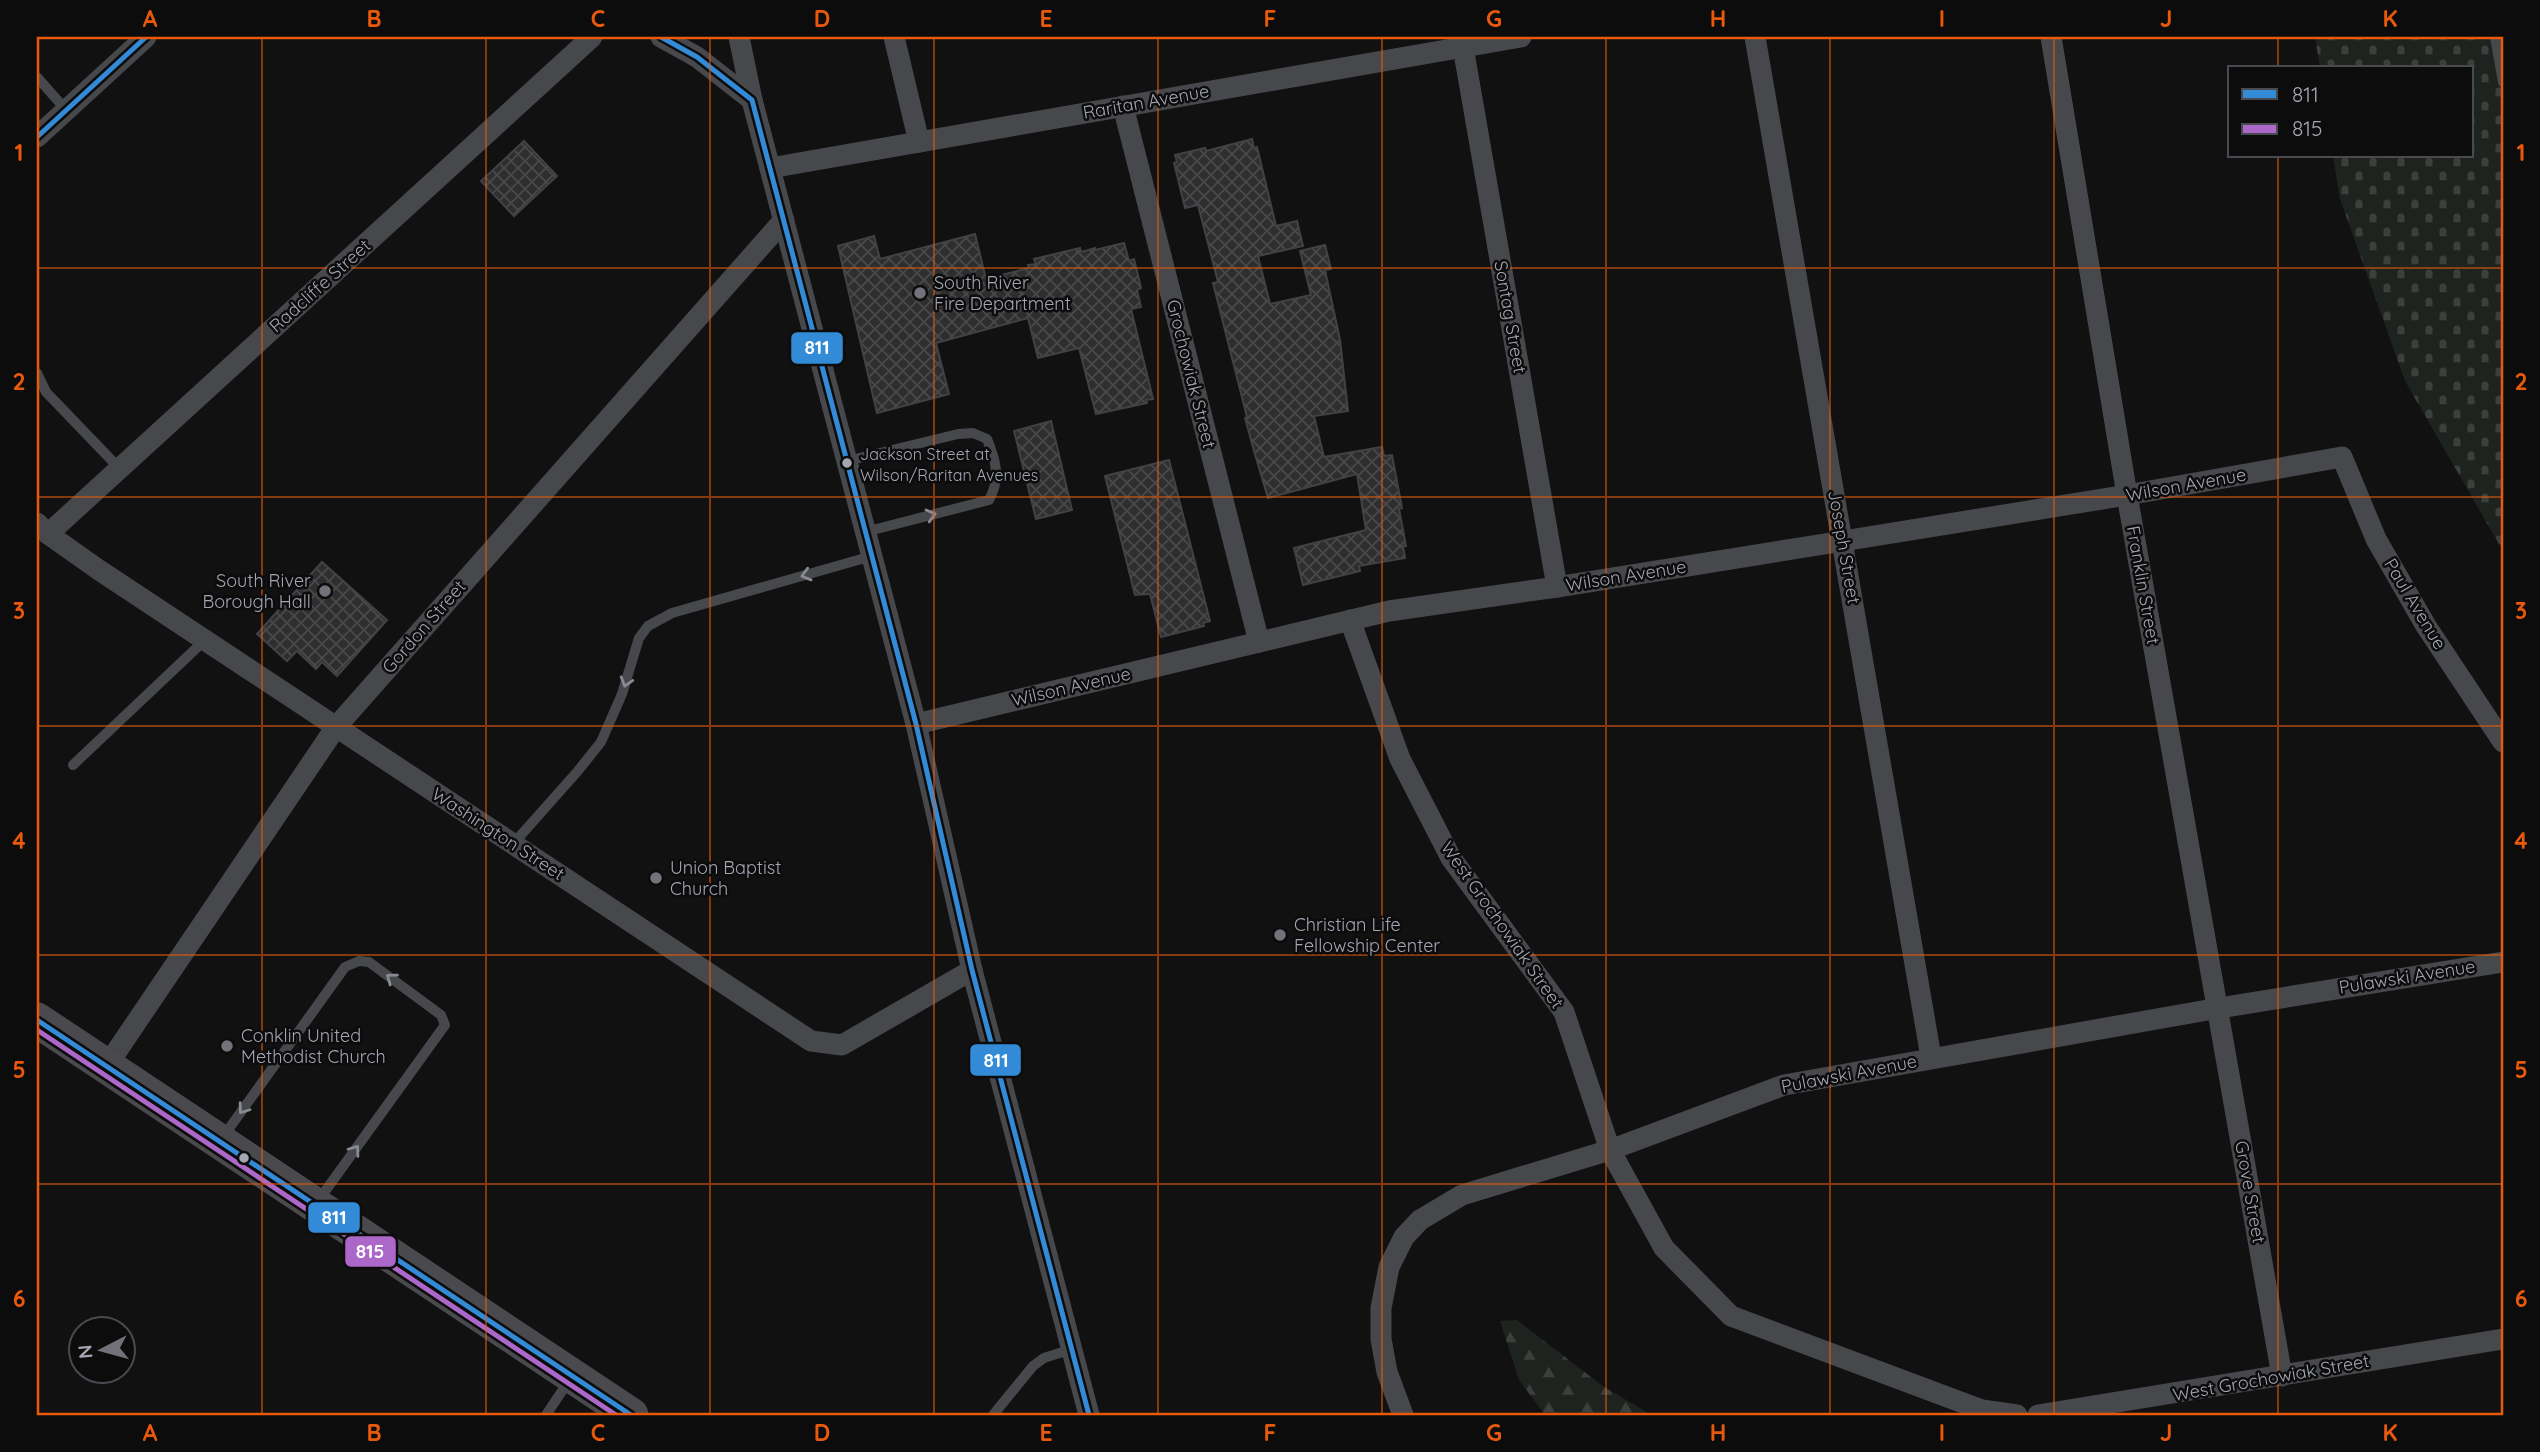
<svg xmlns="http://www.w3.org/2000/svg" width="2540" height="1452" font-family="Quicksand,sans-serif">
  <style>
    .forest { fill: url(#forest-firs) }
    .cemetery { fill: url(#cemetery-stones) }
    .building { fill: url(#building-cross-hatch); stroke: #414245; stroke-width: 2 }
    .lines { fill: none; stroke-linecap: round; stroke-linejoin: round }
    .service { stroke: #47484b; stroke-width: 10 }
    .minor { stroke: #47484b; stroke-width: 21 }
    .primary { stroke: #4a4a4e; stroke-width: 35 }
    .bus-1-casing { stroke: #0c0c0d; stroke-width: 10 }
    .bus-2-casing { stroke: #0c0c0d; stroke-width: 10 }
    .bus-1 { stroke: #338bd7; stroke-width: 5 }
    .bus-2 { stroke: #ac68c9; stroke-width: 5 }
    .oneway { stroke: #888a93 }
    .grid { fill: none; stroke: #e8590c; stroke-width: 2; stroke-opacity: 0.55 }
    .poi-dot { fill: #71727a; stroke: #0c0c0d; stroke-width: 2.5 }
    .bus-dot { fill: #a4a7b2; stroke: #0c0c0d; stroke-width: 2.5 }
    .labels { text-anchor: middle; stroke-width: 5; stroke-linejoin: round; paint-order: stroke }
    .bus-label { font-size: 16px; fill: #a4a7b2; stroke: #0c0c0d; text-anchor: start }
    .street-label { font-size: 18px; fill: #a4a7b2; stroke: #0c0c0d }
    .poi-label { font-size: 18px; fill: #a4a7b2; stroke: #0c0c0d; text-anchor: start }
    .line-badge { stroke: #0c0c0d; stroke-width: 2.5 }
    .badge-label { font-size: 19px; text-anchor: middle; font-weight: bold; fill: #fff }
    .neatline { fill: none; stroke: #e8590c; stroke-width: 2.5 }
    .grid-label { font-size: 23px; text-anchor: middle; font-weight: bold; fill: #e8590c }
  </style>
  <defs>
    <pattern id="forest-firs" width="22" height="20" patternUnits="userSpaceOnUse" patternTransform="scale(1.75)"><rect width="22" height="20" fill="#1e231f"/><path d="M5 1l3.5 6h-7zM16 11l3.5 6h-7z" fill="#3c403d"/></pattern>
    <pattern id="cemetery-stones" width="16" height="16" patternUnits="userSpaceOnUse" patternTransform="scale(1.75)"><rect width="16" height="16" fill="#1e231f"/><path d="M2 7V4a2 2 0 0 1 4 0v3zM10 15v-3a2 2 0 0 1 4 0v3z" fill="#3c403d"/></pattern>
    <pattern id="building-cross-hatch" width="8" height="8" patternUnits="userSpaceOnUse" patternTransform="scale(1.75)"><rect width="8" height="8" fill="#2e2e2f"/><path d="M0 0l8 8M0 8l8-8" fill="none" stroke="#49494b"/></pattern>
  </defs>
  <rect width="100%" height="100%" fill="#111112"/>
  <!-- forest -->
  <path class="forest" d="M1517 1320 1604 1387 1652 1415H1545L1519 1380 1500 1321Z"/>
  <!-- cemetery -->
  <path class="cemetery" d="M2315 37H2503V551L2405 381 2340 199 2333 156H2472V68H2320Z"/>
  <!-- building -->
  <g class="building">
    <path d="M1252 139 1254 148 1257 147 1276 226 1297 221 1303 246 1258 256 1270 304 1311 295 1300 251 1325 245 1331 269 1325 270 1340 340 1348 411 1314 416 1324 457 1382 447 1384 456 1392 455 1402 508 1399 509 1406 546H1403L1405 558 1359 566 1360 571 1303 585 1294 548 1366 530 1357 474 1268 498 1254 451 1245 418 1247 417 1213 283 1218 282 1198 205 1185 208 1174 163 1177 162 1175 155 1205 148 1206 151Z"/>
    <path d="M524 141 557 176 514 216 481 181Z"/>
    <path d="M975 234 986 279 1029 268 1028 265 1036 264 1034 259 1080 248 1081 252 1095 248V250L1124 243 1129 261 1134 259 1141 288 1137 290 1141 307 1131 309 1153 399 1146 400 1147 403 1096 414 1079 348 1038 358 1028 318 936 343 949 394 877 413 838 246 874 236 880 259Z"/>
    <path d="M1051 421 1072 510 1036 519 1014 431Z"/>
    <path d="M1169 460 1210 621 1203 623 1204 626 1161 637 1150 594 1135 595 1105 476Z"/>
    <path d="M322 562 387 620 337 676 322 662 316 669 297 651 287 661 257 634Z"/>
  </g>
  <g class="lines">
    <!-- service -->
    <g class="service">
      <path d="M2495 37 2503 82"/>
      <path d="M37 77 66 110"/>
      <path d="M37 373 46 392 120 469"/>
      <path d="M847 461 958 434 973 433 987 439C996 461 1001 478 989 500L865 532"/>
      <path d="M73 765 205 640"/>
      <path d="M513 844 577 772 601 742 622 694 639 638 648 626 672 613 872 556"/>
      <path d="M223 1137 345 967 359 961 369 962 441 1015 445 1025 318 1201"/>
      <path d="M546 1415 570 1379"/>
      <path d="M993 1415 1033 1366 1044 1358 1072 1349"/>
    </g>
    <!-- minor -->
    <g class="minor">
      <path d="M661 37 697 57 752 100"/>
      <path d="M739 37 752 100 916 724 972 970 1089 1415"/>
      <path d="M894 37 919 142"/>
      <path d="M1755 37 1931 1057"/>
      <path d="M2051 37 2127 495 2282 1376"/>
      <path d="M1463 47 1557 587"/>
      <path d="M1123 106 1259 642"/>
      <path d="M37 137 146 37"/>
      <path d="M770 168 1521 37"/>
      <path d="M37 523 48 534 99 570 811 1041 842 1045 972 970"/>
      <path d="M48 534 592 37"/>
      <path d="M1350 620 1400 759 1451 858 1564 1012 1610 1150 1664 1248 1731 1316 1982 1410 2017 1415"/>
      <path d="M916 724 1389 611 1557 587 1843 541 2127 495 2342 457 2376 539 2426 626 2503 742"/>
      <path d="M106 1067 336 727 784 220"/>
      <path d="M1403 1415 1387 1372 1381 1339V1308L1389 1267 1404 1237 1420 1220 1462 1195 1610 1150 1784 1085 2219 1008 2503 962"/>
      <path d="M2038 1415 2503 1339"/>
    </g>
    <!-- primary -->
    <path class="primary" d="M37 1020 631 1415"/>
    <defs>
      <g id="bus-1">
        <path d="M661 37 697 57 752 100 916 724 972 970 1089 1415"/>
        <path d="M37 137 146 37"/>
        <path d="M37 1020 631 1415"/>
      </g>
      <path id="bus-2" d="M37 1030 616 1415"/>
    </defs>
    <!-- bus-1 casing -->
    <use href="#bus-1" class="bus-1-casing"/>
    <!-- bus-2 casing -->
    <use href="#bus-2" class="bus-2-casing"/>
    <!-- bus-1 -->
    <use href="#bus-1" class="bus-1"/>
    <!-- bus-2 -->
    <use href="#bus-2" class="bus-2"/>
  </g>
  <!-- one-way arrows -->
  <defs><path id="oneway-chevron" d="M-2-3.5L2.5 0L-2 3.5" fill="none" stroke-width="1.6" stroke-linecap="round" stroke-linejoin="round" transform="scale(1.75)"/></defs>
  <g class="oneway">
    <use href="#oneway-chevron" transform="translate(931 515) rotate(-15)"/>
    <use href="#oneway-chevron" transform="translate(806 575) rotate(164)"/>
    <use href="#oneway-chevron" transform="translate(626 682) rotate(107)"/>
    <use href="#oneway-chevron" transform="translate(391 978) rotate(-144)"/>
    <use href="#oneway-chevron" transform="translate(243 1109) rotate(126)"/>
    <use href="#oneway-chevron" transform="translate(355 1150) rotate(-54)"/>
  </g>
  <!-- grid -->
  <path class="grid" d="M262 37V1415M486 37V1415M710 37V1415M934 37V1415M1158 37V1415M1382 37V1415M1606 37V1415M1830 37V1415M2054 37V1415M2278 37V68M2278 156V1415M37 268H2503M37 497H2503M37 726H2503M37 955H2503M37 1184H2503"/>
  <!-- markers -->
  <g class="poi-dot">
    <circle cx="920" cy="293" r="7"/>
    <circle cx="325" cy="591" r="7"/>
    <circle cx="656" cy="878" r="7"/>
    <circle cx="1280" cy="935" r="7"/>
    <circle cx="227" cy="1046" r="7"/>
  </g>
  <g class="bus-dot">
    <circle cx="847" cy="463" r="6"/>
    <circle cx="244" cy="1158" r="6"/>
  </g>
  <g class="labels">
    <!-- bus labels -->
    <g class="bus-label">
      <text x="860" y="460">Jackson Street at<tspan x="860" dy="21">Wilson/Raritan Avenues</tspan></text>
    </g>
    <!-- street labels -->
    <g class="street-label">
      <text transform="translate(1146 102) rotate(-10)" y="6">Raritan Avenue</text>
      <text transform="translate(320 286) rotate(-42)" y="6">Radcliffe Street</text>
      <text transform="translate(1510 317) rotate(80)" y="6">Sontag Street</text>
      <text transform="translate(1191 374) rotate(76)" y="6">Grochowiak Street</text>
      <text transform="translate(2186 485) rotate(-10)" y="6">Wilson Avenue</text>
      <text transform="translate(1844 547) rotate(80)" y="6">Joseph Street</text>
      <text transform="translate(1626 576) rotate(-9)" y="6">Wilson Avenue</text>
      <text transform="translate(2143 585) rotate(80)" y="6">Franklin Street</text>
      <text transform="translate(2415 604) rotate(59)" y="6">Paul Avenue</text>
      <text transform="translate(424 627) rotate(-49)" y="6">Gordon Street</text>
      <text transform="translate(1071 687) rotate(-13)" y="6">Wilson Avenue</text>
      <text transform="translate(498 834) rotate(33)" y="6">Washington Street</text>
      <text transform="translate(1502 925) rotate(55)" y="6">West Grochowiak Street</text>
      <text transform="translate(2407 977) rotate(-9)" y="6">Pulawski Avenue</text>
      <text transform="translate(1849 1074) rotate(-11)" y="6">Pulawski Avenue</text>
      <text transform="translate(2250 1192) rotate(80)" y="6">Grove Street</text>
      <text transform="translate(2271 1378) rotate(-10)" y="6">West Grochowiak Street</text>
    </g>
    <!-- poi labels -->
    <g class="poi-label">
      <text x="934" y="289">South River<tspan x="934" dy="21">Fire Department</tspan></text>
      <text x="311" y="587" text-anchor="end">South River<tspan x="311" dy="21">Borough Hall</tspan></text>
      <text x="670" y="874">Union Baptist<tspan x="670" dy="21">Church</tspan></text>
      <text x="1294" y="931">Christian Life<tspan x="1294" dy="21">Fellowship Center</tspan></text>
      <text x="241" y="1042">Conklin United<tspan x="241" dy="21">Methodist Church</tspan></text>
    </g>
  </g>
  <g class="line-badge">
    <rect x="790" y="331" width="54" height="34" rx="7" fill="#338bd7"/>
    <rect x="969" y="1043" width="53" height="34" rx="7" fill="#338bd7"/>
    <rect x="307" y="1201" width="54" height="33" rx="7" fill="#338bd7"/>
    <rect x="344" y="1235" width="53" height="33" rx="7" fill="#ac68c9"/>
  </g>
  <g class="badge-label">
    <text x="817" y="354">811</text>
    <text x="996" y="1067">811</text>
    <text x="334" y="1224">811</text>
    <text x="370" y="1258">815</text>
  </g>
  <!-- border -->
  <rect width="2540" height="1452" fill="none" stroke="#0c0c0d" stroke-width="77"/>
  <!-- legend -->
  <rect x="2228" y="66" width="245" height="91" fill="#0c0c0d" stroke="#494a4f" stroke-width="2"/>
  <rect x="2242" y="89" width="35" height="10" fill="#338bd7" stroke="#494a4f" stroke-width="2"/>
  <text x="2292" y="102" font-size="21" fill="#a4a7b2">811</text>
  <rect x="2242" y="124" width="35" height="10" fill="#ac68c9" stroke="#494a4f" stroke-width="2"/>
  <text x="2292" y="136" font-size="21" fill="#a4a7b2">815</text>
  <!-- north arrow -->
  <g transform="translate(102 1350) rotate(264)"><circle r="33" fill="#0c0c0d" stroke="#494a4f" stroke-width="2"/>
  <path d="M0-5L12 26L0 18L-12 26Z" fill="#71727a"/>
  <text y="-10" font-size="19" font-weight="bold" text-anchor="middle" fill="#a4a7b2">N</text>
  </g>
  <rect x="38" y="38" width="2464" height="1376" class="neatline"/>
  <g class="grid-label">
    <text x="150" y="27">A</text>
    <text x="374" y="27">B</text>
    <text x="598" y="27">C</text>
    <text x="822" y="27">D</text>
    <text x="1046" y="27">E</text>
    <text x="1270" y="27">F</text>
    <text x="1494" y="27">G</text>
    <text x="1718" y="27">H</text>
    <text x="1942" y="27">I</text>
    <text x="2166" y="27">J</text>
    <text x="2390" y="27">K</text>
    <text x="19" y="161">1</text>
    <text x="2521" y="161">1</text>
    <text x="19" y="390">2</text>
    <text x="2521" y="390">2</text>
    <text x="19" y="619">3</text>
    <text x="2521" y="619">3</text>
    <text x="19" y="849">4</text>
    <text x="2521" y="849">4</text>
    <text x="19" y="1078">5</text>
    <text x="2521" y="1078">5</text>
    <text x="19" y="1307">6</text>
    <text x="2521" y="1307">6</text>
    <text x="150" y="1441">A</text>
    <text x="374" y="1441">B</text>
    <text x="598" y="1441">C</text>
    <text x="822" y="1441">D</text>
    <text x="1046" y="1441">E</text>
    <text x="1270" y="1441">F</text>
    <text x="1494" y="1441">G</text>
    <text x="1718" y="1441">H</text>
    <text x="1942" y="1441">I</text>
    <text x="2166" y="1441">J</text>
    <text x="2390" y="1441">K</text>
  </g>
</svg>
